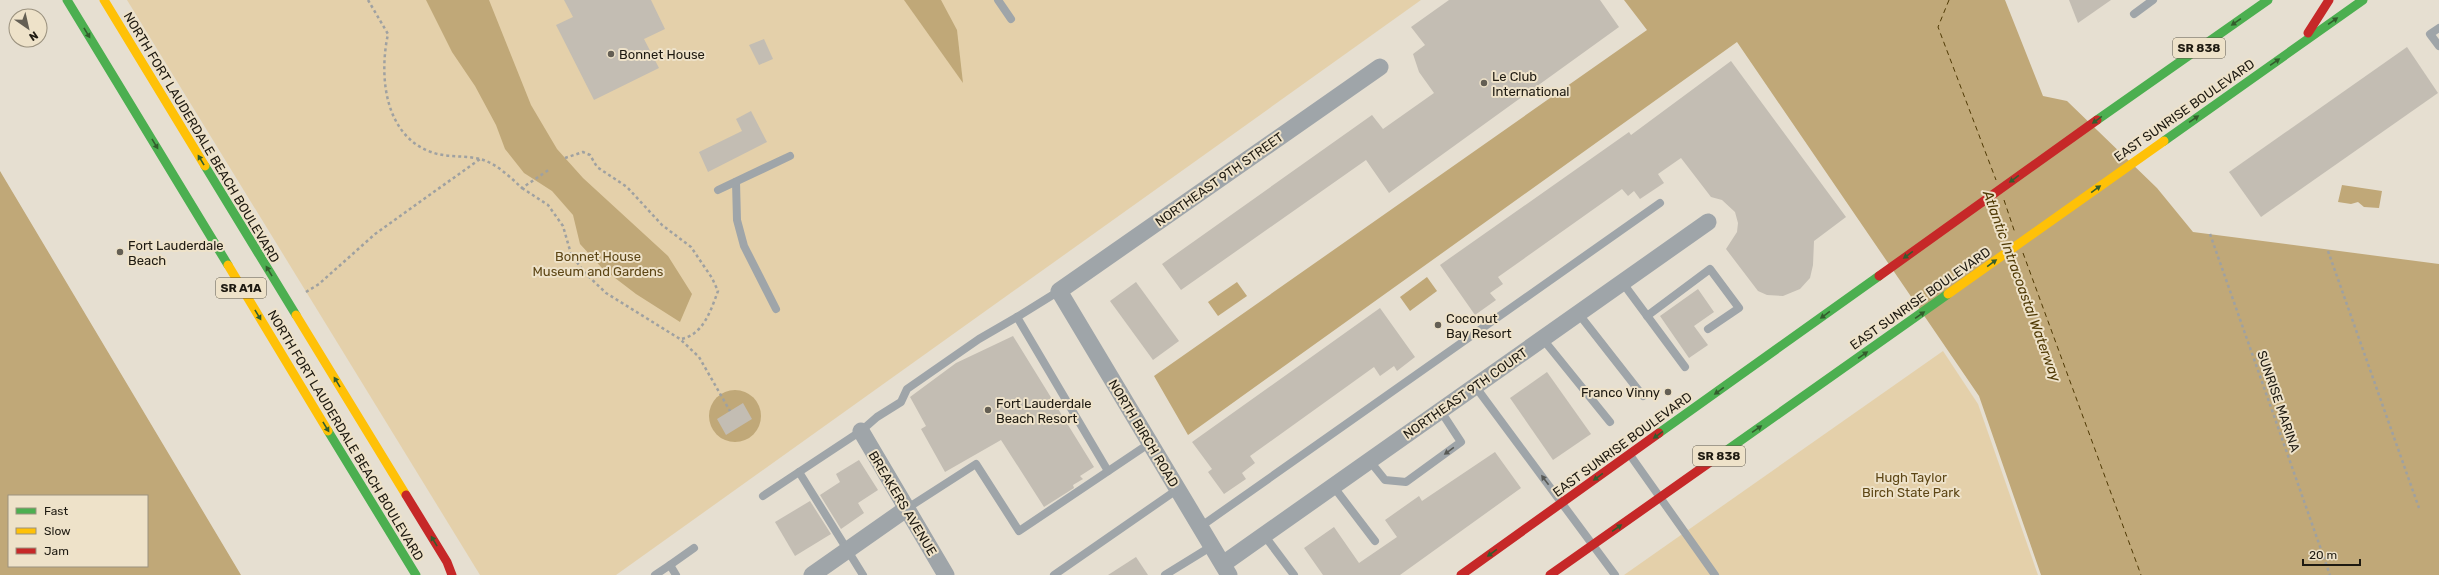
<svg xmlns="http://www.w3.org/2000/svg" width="2439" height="575" font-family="Rubik,sans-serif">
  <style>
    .green { fill: #e4d0aa }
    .water { fill: #c0a878; fill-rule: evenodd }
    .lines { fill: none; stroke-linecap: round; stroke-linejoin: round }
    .ferry { stroke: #503a05; stroke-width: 1; stroke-dasharray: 5 4; stroke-linecap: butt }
    .building { fill: #c3bdb3 }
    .path { stroke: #9fa1a1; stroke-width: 2.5; stroke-dasharray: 3 3; stroke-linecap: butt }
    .lane { stroke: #9fa5a9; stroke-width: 8 }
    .street { stroke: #9fa5a9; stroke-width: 17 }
    .fast { stroke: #4caf50; stroke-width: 9 }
    .slow { stroke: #ffc107; stroke-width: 9 }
    .jam { stroke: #c62828; stroke-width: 9 }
    .oneway { fill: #335d2d }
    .oneway2 { fill: #585955 }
    .poi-dot { fill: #645f54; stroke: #eee2c9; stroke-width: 1.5 }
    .labels { text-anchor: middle; stroke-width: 4; stroke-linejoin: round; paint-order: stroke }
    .shield { fill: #eee2c9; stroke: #5c5648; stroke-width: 1 }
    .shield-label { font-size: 12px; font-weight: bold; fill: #1e1a11 }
    .poi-label { font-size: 13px; fill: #1e1a11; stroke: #eee2c9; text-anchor: start }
    .street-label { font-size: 13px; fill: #1e1a11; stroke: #eee2c9 }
    .park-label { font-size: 13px; fill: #5d4615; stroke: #eee2c9 }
    .water-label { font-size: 14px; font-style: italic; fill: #503a05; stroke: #eee2c9 }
  </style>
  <rect width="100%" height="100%" fill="#e6dfd1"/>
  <!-- green -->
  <g class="green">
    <path d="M127 0H1421L616 575H480Z"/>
    <path d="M1943 351 1978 404 2038 575H1624Z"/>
  </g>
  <!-- water -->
  <g class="water">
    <path d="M426 0H489L531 105 557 149 583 178 668 256 692 294 680 322 636 294 602 268 580 244 573 215 552 191 524 173 505 149 496 125 475 86 452 52Z"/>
    <path d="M904 0H941L957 30 963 83Z"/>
    <path d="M1624 0H2005L2043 96 2067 101 2157 188 2193 232 2439 264V575H2041L1979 396 1737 42 1188 435 1154 376 1647 30Z"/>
    <path d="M0 171 241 575H0ZM9 496H147V566H9Z"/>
    <path d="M2342 185 2382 191 2379 208 2364 207 2358 202 2351 204 2338 202Z"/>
    <path d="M1427 277 1437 291 1410 311 1400 297Z"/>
    <path d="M1237 282 1247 296 1218 316 1208 302Z"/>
    <circle cx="735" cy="416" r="26"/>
  </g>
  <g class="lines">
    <!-- ferry -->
    <g class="ferry">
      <path d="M1949 0 1938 27 1996 180"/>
      <path d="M2004 200 2015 233"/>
      <path d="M2023 253 2141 575"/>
    </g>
  </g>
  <!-- building -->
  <g class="building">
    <path d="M564 0H651L665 29 644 39 659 68 594 100 556 25 573 17Z"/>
    <path d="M1449 0H1600L1619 27 1389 193 1366 160 1181 290 1162 264 1372 115 1383 129 1434 93 1419 72 1413 54 1425 45 1411 27Z"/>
    <path d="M2069 0H2111L2078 23Z"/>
    <path d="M764 39 773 59 759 65 749 45Z"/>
    <path d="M2407 47 2438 93 2261 217 2229 172Z"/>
    <path d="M1731 61 1846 217 1814 241 1813 265 1810 278 1800 289 1783 296 1767 295 1758 291 1726 249 1737 232 1738 223 1735 212 1722 200 1711 197 1681 158 1658 174 1664 183 1640 199 1634 191 1628 196 1622 189 1498 277 1503 284 1490 293 1496 300 1475 315 1440 265 1629 132 1631 135Z"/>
    <path d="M751 111 767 142 708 172 699 152 742 131 736 119Z"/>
    <path d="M1136 282 1179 341 1153 360 1110 301Z"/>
    <path d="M1698 289 1714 312 1694 326 1708 345 1689 358 1660 316Z"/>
    <path d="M1380 308 1415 357 1397 371 1394 366 1380 376 1374 367 1250 456 1255 463 1242 473 1246 479 1224 494 1208 472 1212 469 1192 442Z"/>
    <path d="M1013 336 1094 467 1080 476 1083 479 1073 485 1074 488 1044 507 1001 440 945 472 921 429 926 426 910 397 956 363Z"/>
    <path d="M1547 372 1591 434 1553 460 1510 398Z"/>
    <path d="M743 403 752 419 726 435 717 419Z"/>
    <path d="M1495 452 1521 488 1400 575H1323L1304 548 1334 527 1359 563 1397 537 1385 520 1419 496 1422 501Z"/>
    <path d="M859 460 878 490 858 503 864 513 841 529 820 495 840 482 836 474Z"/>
    <path d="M810 501 831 534 795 556 775 522Z"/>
    <path d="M1136 557 1148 575H1108Z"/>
  </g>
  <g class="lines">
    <!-- path -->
    <g class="path">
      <path d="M368 0 388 34C379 75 384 135 431 152 447 158 464 155 480 159 496 163 510 177 522 188L550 169"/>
      <path d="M565 158 583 152 590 155 597 167 627 187 662 225 691 247 712 278 718 291C711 310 703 336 680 339"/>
      <path d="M522 188 548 205 563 226 571 254 584 272 606 293 680 339 699 357 730 411"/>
      <path d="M2210 234 2330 575"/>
      <path d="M2328 251 2419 508"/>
      <path d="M306 292 319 284 375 234 480 159"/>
    </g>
    <!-- lane -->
    <g class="lane">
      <path d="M998 0 1011 19"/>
      <path d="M2134 14 2153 0"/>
      <path d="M2439 28 2430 34 2439 46"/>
      <path d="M736 182 737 220 744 246 776 309"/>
      <path d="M718 190 790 156"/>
      <path d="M1622 282 1685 367"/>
      <path d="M1059 291 1017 317 1108 471"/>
      <path d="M1578 313 1643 396"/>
      <path d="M1647 316 1710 269 1739 308 1708 329"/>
      <path d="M1542 338 1610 422"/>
      <path d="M1475 386 1615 575"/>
      <path d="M1630 455 1715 575"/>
      <path d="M1369 460 1385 480 1406 482 1461 442 1440 410"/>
      <path d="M799 472 861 431 877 417 901 402 907 389 979 339 1017 317"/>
      <path d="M1333 486 1375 541"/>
      <path d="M763 496 799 472 863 575"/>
      <path d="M906 509 976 464 1019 531 1150 443"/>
      <path d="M1200 527 1660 203"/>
      <path d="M1264 535 1294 575"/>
      <path d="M670 565 694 548"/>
      <path d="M655 575 670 565 676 575"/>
      <path d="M1054 575 1178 489"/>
      <path d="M1165 575 1212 546"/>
    </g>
    <!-- street -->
    <g class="street">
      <path d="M861 431 946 575"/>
      <path d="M1223 564 1708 222"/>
      <path d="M812 575 906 509"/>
      <path d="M1229 575 1059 291 1380 67"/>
    </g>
    <!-- fast -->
    <g class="fast">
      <path d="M67 0 228 265"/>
      <path d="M2097 120 2268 0"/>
      <path d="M2164 141 2363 0"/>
      <path d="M205 166 296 315"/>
      <path d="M328 431 416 575"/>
      <path d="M1659 433 1879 276"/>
      <path d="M1723 453 1948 294"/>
    </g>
    <!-- slow -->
    <g class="slow">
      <path d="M104 0 205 166"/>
      <path d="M228 265 328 431"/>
      <path d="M1948 294 2164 141"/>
      <path d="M296 315 406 495"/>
    </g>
    <!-- jam -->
    <g class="jam">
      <path d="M2308 33 2329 0"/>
      <path d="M1879 276 2097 120"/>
      <path d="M406 495 447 562 452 575"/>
      <path d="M1461 575 1659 433"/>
      <path d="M1550 575 1723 453"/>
    </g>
  </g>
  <!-- one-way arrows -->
  <defs><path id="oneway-solid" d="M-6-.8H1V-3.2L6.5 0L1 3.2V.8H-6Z"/></defs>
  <g class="oneway">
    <use href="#oneway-solid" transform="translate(2333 21) rotate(-35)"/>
    <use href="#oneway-solid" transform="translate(2236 22) rotate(145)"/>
    <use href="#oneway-solid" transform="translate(87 33) rotate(59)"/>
    <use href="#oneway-solid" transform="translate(2275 62) rotate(-35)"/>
    <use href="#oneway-solid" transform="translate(2194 119) rotate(-35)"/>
    <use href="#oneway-solid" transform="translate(2097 120) rotate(144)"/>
    <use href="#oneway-solid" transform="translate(155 144) rotate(59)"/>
    <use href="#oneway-solid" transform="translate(201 160) rotate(-121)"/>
    <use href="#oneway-solid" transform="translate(2014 179) rotate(144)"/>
    <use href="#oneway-solid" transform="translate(2096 189) rotate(-36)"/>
    <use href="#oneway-solid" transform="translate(1908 255) rotate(144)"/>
    <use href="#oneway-solid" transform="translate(1992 263) rotate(-36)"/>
    <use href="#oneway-solid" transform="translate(269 271) rotate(-121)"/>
    <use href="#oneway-solid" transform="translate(258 315) rotate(59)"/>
    <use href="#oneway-solid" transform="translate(1825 315) rotate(144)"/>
    <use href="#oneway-solid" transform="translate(1920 315) rotate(-35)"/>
    <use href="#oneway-solid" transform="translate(1863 355) rotate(-35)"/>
    <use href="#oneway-solid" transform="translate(337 382) rotate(-121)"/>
    <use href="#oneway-solid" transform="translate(1719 391) rotate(144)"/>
    <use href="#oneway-solid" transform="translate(326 427) rotate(59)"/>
    <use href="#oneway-solid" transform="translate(1757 429) rotate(-35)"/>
    <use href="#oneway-solid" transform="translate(1658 435) rotate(144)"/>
    <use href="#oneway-solid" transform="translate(1598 477) rotate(144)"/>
    <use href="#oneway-solid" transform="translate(1617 528) rotate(-35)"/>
    <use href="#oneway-solid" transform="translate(434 541) rotate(-121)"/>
    <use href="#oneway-solid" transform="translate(1492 553) rotate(144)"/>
  </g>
  <g class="oneway2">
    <use href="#oneway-solid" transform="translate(1449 451) rotate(144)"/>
    <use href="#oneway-solid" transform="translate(1545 480) rotate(-127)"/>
  </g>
  <!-- markers -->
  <g class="poi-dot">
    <circle cx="611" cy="54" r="4"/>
    <circle cx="1484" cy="83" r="4"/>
    <circle cx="120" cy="252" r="4"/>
    <circle cx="1438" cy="325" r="4"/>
    <circle cx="1668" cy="392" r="4"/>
    <circle cx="988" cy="410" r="4"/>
  </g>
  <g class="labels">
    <!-- shield labels -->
    <g class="shield">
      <rect x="2173" y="38" width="52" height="20" rx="3"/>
      <rect x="216" y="278" width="50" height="20" rx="3"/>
      <rect x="1693" y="446" width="52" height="20" rx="3"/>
    </g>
    <g class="shield-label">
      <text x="2199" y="52">SR 838</text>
      <text x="241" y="292">SR A1A</text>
      <text x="1719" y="460">SR 838</text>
    </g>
    <!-- poi labels -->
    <g class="poi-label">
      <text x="619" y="59">Bonnet House</text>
      <text x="1492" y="81">Le Club<tspan x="1492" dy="15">International</tspan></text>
      <text x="128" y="250">Fort Lauderdale<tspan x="128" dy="15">Beach</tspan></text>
      <text x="1446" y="323">Coconut<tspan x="1446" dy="15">Bay Resort</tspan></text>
      <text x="1660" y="397" text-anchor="end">Franco Vinny</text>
      <text x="996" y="408">Fort Lauderdale<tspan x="996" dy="15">Beach Resort</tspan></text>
    </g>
    <!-- street labels -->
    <g class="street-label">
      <text transform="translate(2184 110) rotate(-35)" y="5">EAST SUNRISE BOULEVARD</text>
      <text transform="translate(202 137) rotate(59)" y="5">NORTH FORT LAUDERDALE BEACH BOULEVARD</text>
      <text transform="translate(1219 179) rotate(-35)" y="5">NORTHEAST 9TH STREET</text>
      <text transform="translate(1920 298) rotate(-35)" y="5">EAST SUNRISE BOULEVARD</text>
      <text transform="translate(1465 393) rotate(-35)" y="5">NORTHEAST 9TH COURT</text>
      <text transform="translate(2279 401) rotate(71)" y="5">SUNRISE MARINA</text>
      <text transform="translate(1144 433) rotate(59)" y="5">NORTH BIRCH ROAD</text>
      <text transform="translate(346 435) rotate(59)" y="5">NORTH FORT LAUDERDALE BEACH BOULEVARD</text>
      <text transform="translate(1622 444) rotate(-36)" y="5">EAST SUNRISE BOULEVARD</text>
      <text transform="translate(903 503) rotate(59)" y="5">BREAKERS AVENUE</text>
    </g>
    <!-- park labels -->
    <g class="park-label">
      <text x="598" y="261">Bonnet House<tspan x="598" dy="15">Museum and Gardens</tspan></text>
      <text x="1911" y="482">Hugh Taylor<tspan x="1911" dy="15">Birch State Park</tspan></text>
    </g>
    <!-- water labels -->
    <g class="water-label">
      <text transform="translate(2022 286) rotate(70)" y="5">Atlantic Intracoastal Waterway</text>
    </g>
  </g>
  <!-- legend -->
  <rect x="8" y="495" width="140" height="72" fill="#eee2c9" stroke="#9b927f"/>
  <rect x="16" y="508" width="20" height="6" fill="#4caf50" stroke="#9b927f"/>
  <text x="44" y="515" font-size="12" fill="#1e1a11">Fast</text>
  <rect x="16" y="528" width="20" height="6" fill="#ffc107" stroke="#9b927f"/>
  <text x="44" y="535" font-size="12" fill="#1e1a11">Slow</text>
  <rect x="16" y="548" width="20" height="6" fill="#c62828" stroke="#9b927f"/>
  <text x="44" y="555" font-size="12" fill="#1e1a11">Jam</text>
  <!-- north arrow -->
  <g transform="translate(28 28) rotate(146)"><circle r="19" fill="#eee2c9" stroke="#9b927f"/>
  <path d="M0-3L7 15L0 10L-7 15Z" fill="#645f54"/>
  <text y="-6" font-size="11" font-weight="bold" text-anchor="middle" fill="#1e1a11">N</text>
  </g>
  <!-- scale -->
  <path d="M2303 559v6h57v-6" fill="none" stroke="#1e1a11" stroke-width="2"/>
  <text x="2309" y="559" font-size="12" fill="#1e1a11" stroke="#eee2c9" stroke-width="3" paint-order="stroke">20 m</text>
</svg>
